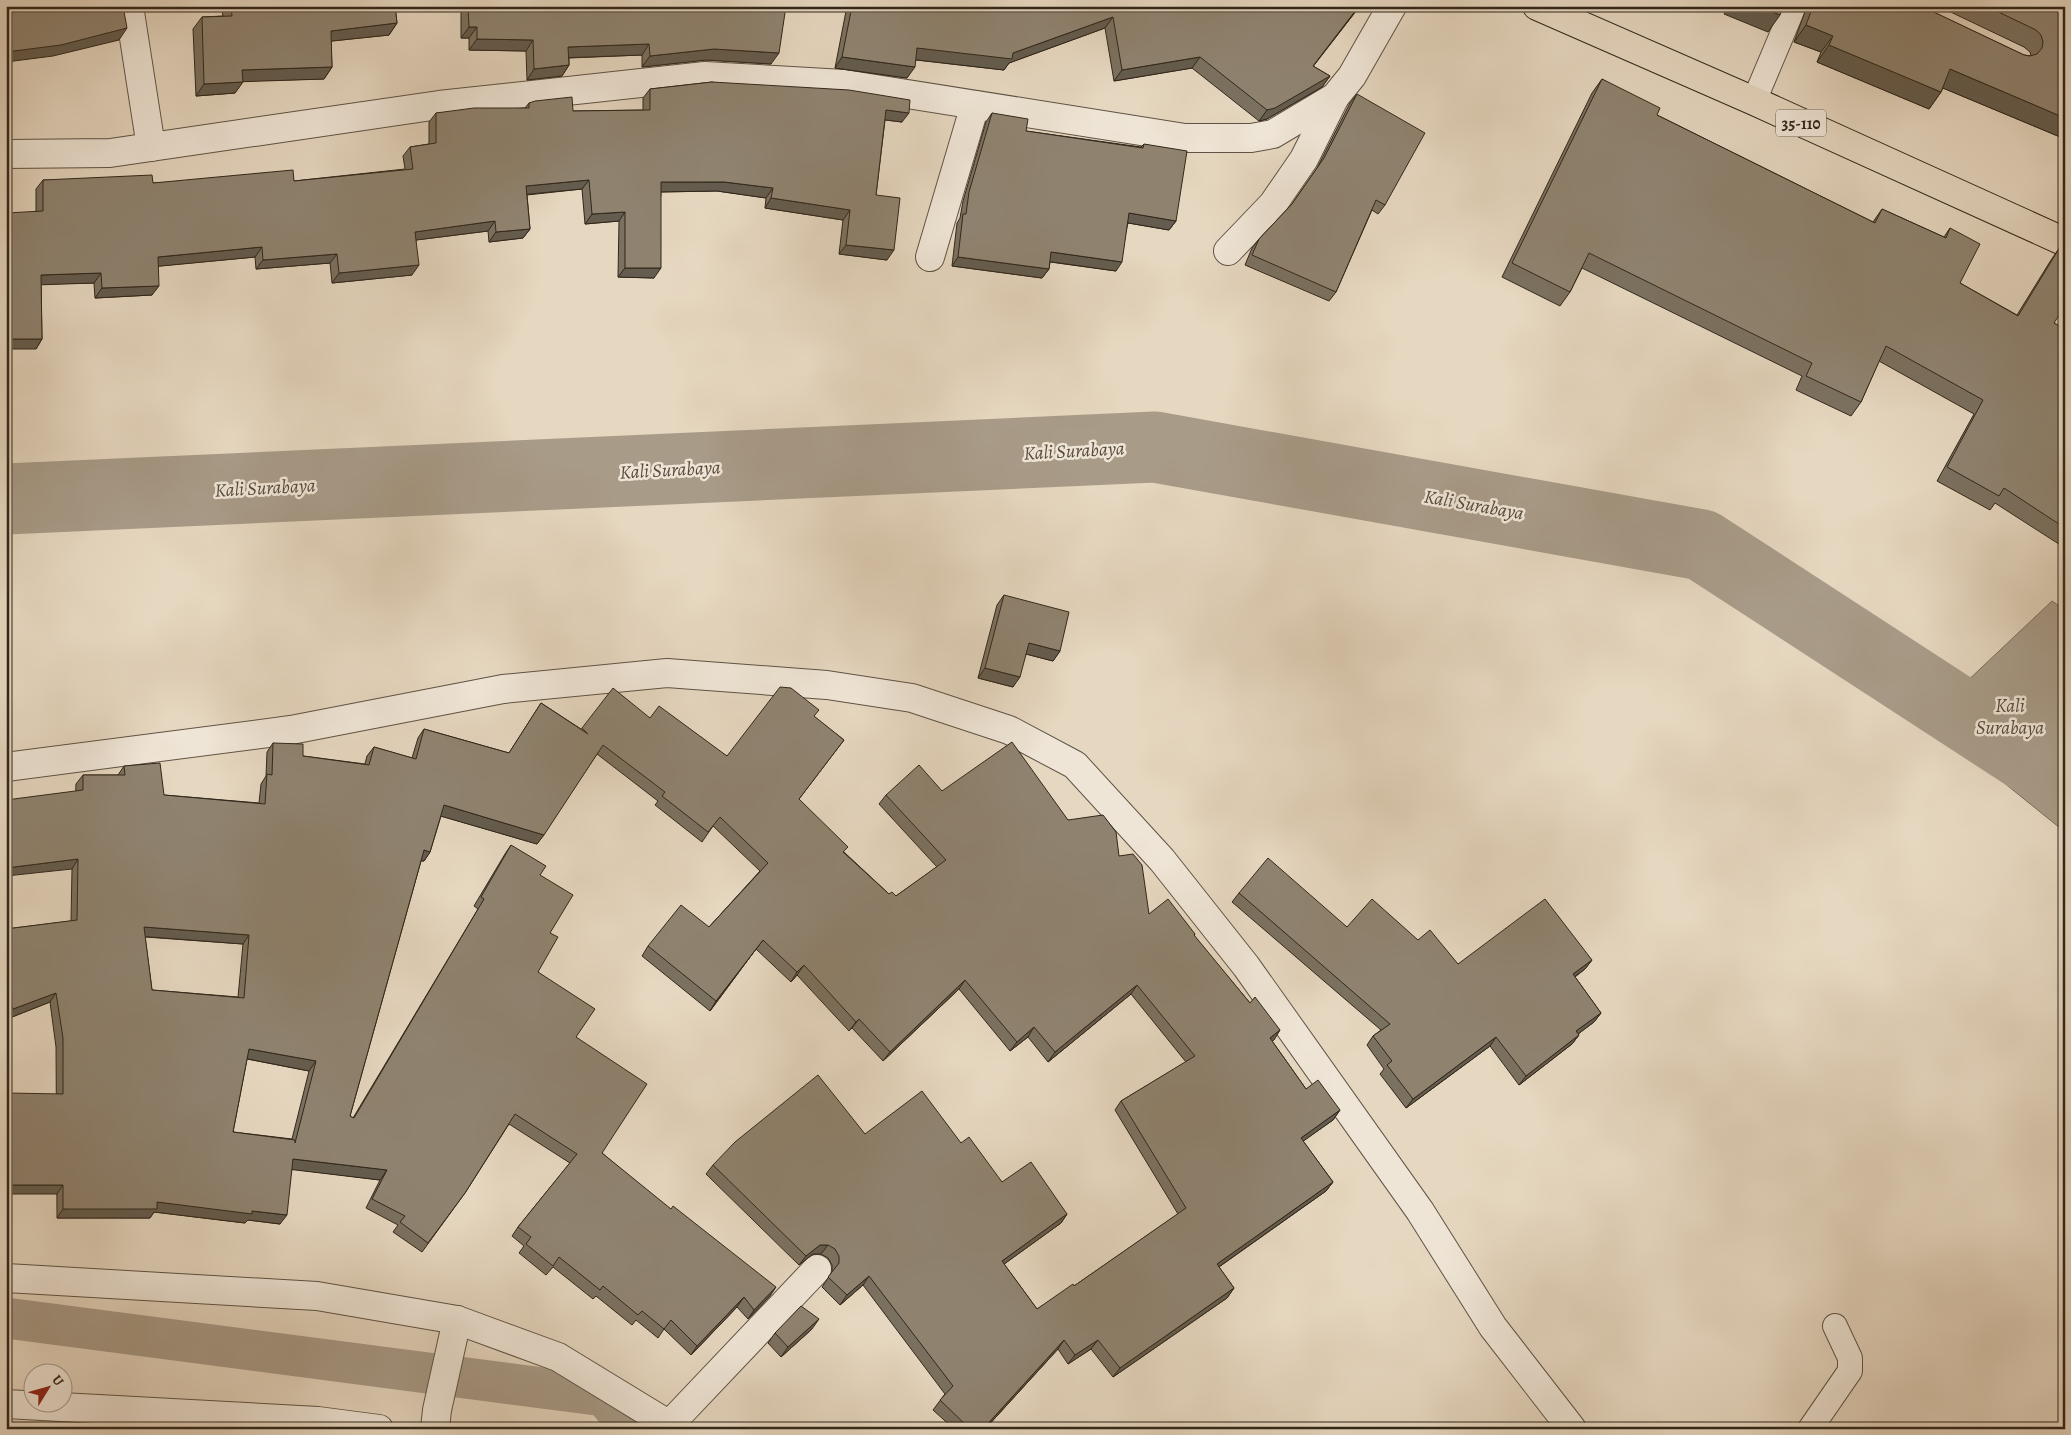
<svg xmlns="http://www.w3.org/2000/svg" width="2071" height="1435" font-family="Alegreya,serif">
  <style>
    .water { fill: #a89b88; stroke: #786d5c }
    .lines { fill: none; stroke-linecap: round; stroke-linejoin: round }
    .canal { stroke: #a89b88; stroke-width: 41 }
    .river { stroke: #a89b88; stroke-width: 71 }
    .lane-casing { stroke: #5e5344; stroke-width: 26 }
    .street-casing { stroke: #5e5344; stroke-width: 30 }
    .primary-casing { stroke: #31271a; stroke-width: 30 }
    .lane { stroke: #efe5d6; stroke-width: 24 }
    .street { stroke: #efe5d6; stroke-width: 28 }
    .primary { stroke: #e6d7c0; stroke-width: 28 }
    .wall { fill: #7b7160; stroke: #31271a; fill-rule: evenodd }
    .shaded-wall { fill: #645c4e; stroke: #31271a }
    .building { fill: #8f8370; stroke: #31271a; fill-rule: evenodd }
    .labels { text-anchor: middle; stroke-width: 5; stroke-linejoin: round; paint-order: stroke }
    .shield { fill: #efe5d6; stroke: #6a6052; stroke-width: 1 }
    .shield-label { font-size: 16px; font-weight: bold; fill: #31271a }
    .water-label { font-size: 19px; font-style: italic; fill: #554a3b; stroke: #efe5d6 }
  </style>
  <rect width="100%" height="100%" fill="#e6d7c0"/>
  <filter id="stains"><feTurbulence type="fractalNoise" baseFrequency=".004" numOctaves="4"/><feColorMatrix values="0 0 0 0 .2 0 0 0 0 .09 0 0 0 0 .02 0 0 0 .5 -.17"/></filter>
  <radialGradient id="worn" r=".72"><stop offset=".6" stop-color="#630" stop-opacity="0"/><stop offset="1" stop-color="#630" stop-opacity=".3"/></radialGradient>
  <!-- water -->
  <path class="water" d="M2052 601 2065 610V832L1926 720Z"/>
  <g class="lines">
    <!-- canal -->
    <path class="canal" d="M6 1318 604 1396 632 1429"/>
    <!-- river -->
    <path class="river" d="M6 499 1155 447 1702 545 2065 781"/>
    <defs>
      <g id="lane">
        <path d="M1754 101 1794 6"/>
        <path d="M1810 1429 1850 1371V1358L1835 1326"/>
      </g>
      <g id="street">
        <path d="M129 6 151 147"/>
        <path d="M6 154 110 153 439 105 705 76 844 84 1185 138H1251L1273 134 1335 97 1352 76 1392 6"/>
        <path d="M1228 251 1273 204 1304 159 1335 97"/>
        <path d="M930 257 975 105"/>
        <path d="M6 767 291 730 503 689 667 673 827 685 912 698 1009 730 1075 765 1162 860 1246 966 1420 1211 1493 1327 1572 1429"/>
        <path d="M6 1278 317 1296 457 1320 558 1357 676 1429"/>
        <path d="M6 1404 318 1421 379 1429"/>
        <path d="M670 1424 817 1269"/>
        <path d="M435 1429 437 1410 457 1320"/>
      </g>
      <path id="primary" d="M1537 6 1754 101 2065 242"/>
    </defs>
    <!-- lane casing -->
    <use href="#lane" class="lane-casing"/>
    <!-- street casing -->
    <use href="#street" class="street-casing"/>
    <!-- primary casing -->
    <use href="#primary" class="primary-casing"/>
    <!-- lane -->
    <use href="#lane" class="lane"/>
    <!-- street -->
    <use href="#street" class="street"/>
    <!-- primary -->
    <use href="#primary" class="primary"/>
  </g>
  <!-- wall -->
  <g class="wall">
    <path d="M221 6H395L397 23 389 35 331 41 332 67 324 79 243 81 235 93 196 96 193 29 202 17 223 16Z"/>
    <path d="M461 6H786L771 64 706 60 642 67V55L569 58V65L562 76 527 80 526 51 469 50V38H461Z"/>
    <path d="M847 6H1360L1313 66 1330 76 1322 87 1267 119 1259 121 1192 68 1114 81 1105 28 1009 63 1004 70 916 60 907 78 835 68Z"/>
    <path d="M1807 6H1921L2024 55 2031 56 2030 52 2024 47 1938 6H2065V139L1943 88 1941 92 1929 109 1817 62 1821 52 1794 42Z"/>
    <path d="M1602 79 1657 115 1873 222 1882 209 1944 237 1950 228 1960 283 2017 315 2051 260 2060 247 2054 323 2065 329V548L1995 503 1990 510 1937 481 1974 414 1879 361 1861 402 1851 416 1796 390 1802 376 1582 268 1570 292 1560 306 1502 277 1592 93Z"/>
    <path d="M712 82 902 122 885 120 876 195 887 260 839 254 843 220 765 208 766 198 717 191 661 192 654 278 618 277 619 221 585 224 582 189 527 195 530 229 523 238 489 242 488 231 416 240 412 275 332 283 330 263 256 269 255 257 158 266 152 295 95 298 94 283 41 284 42 339 36 349V189L43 180 153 183 294 181 405 169 403 156 410 147 429 144V122L436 113 525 108 529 103 573 111 643 110V98L650 89Z"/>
    <path d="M1357 94 1385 205 1378 214 1372 210 1336 292 1329 301 1245 265 1252 248 1259 239 1292 204 1317 168 1350 103Z"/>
    <path d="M992 113 1026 131 1141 147 1144 144 1176 221 1169 230 1128 223 1116 271 1050 262 1049 269 1042 278 952 266 957 223 960 218 963 201 986 122Z"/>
    <path d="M1004 595 1060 651 1053 661 1026 654 1013 687 978 678 997 605Z"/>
    <path d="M541 703 581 729 650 718 727 756 814 717 844 740 799 799 844 852 889 894 896 896 937 867 879 804 886 795 942 791 1068 820 1119 856 1149 914 1195 934 1194 936 1250 1003 1280 1030 1272 1041 1306 1089 1340 1110 1333 1120 1303 1141 1333 1182 1326 1191 1219 1267 1234 1288 1227 1298 1113 1377 1091 1349 1068 1364 1058 1349 985 1429H954L933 1410 945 1394 863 1285 840 1305 822 1287 832 1272V1265L828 1258 821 1254H813L799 1265 706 1174 713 1165 865 1134 961 1143 1002 1182 1067 1214 1061 1223 1004 1264 1037 1309 1074 1286 1178 1214 1115 1110 1121 1101 1186 1062 1131 994 1048 1062 1028 1037 1010 1051 959 989 883 1061 852 1028 849 1031 797 975 791 982 756 949 710 1011 642 956 648 946 709 927 760 871 713 826 702 842 655 805 658 801 597 754 537 844 441 816 430 852 424 861H421L350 1116 353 1118 478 909 474 906 505 854 511 845 540 875 550 933 538 972 576 1037 602 1153 770 1296 748 1319 737 1307 691 1355 664 1329 658 1338 636 1320 632 1325 596 1296 593 1299 553 1267 546 1275 519 1253 524 1246 512 1236 518 1227 570 1163 509 1124 465 1193 422 1252 393 1232 398 1225 366 1208 380 1180 292 1169 280 1224 248 1220 245 1223 154 1212 150 1218H57L56 1047 50 1002 7 1019 6 929 71 921 72 869 76 784 83 775H118L124 766 164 795 259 803 261 784 266 776 267 752 273 743 303 756 365 764 367 756 374 747 412 758 418 738 424 729 509 753ZM145 937 243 944 238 997 152 990ZM247 1059 309 1071 292 1139 233 1132Z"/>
    <path d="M1239 893 1347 927 1418 940 1458 964 1592 960 1585 969 1575 977 1601 1013 1594 1022 1578 1034 1579 1035 1572 1044 1519 1085 1490 1046 1406 1108 1380 1074 1384 1069 1367 1045 1373 1036 1381 1030 1232 902Z"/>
    <path d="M812 1329 781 1357 768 1343 775 1333Z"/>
  </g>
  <!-- shaded-wall -->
  <g class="shaded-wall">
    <path d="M1359 6H1360L1305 77 1313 66Z"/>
    <path d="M1710 6H1728L1724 12Z"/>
    <path d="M1729 6H1758L1780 15 1768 32 1724 14Z"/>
    <path d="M1113 17 1105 28 1009 63 1004 70 909 59 917 48 1013 53Z"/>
    <path d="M397 23 389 35 323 42 331 31Z"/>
    <path d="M1806 25 1833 36 1821 52 1794 42Z"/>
    <path d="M469 27H477L469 38H461Z"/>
    <path d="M127 28 119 40 53 56 6 62V52Z"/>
    <path d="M477 39 533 40 526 51 469 50Z"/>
    <path d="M649 44 642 55 560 58 568 47Z"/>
    <path d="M1829 45 1941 92 1929 109 1817 62Z"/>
    <path d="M714 49 779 53 771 64 706 60 642 67 650 56Z"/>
    <path d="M842 57 915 67 907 78 835 68Z"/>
    <path d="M1200 57 1192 68 1114 81 1122 70Z"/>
    <path d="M569 65 562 76 527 80 534 69Z"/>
    <path d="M332 67 324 79 234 82 242 70Z"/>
    <path d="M1950 69 2065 118V139L1938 86Z"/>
    <path d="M1330 76 1322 87 1267 119 1259 121 1267 110Z"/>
    <path d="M243 82 235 93 196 96 204 84Z"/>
    <path d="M886 110 909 113 902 122 879 119Z"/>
    <path d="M589 180 582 189 519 195 526 186Z"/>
    <path d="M661 182H724L773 188 766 198 717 191 654 192Z"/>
    <path d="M771 198 850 210 843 220 765 208Z"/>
    <path d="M625 212 619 221 585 224 592 214Z"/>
    <path d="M1129 213 1176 221 1169 230 1123 222Z"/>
    <path d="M495 221 488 231 408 241 415 232Z"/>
    <path d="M530 229 523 238 489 242 496 232Z"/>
    <path d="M846 245 894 250 887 260 839 254Z"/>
    <path d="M262 247 255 257 151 267 158 257Z"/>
    <path d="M1051 252 1122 262 1116 271 1045 261Z"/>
    <path d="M337 254 330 263 256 269 263 260Z"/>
    <path d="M958 257 1049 269 1042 278 952 266Z"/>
    <path d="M419 265 412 275 332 283 339 273Z"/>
    <path d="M625 268H661L654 278 618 277Z"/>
    <path d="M101 273 94 283 35 285 41 275Z"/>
    <path d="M159 286 152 295 95 298 102 288Z"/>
    <path d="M6 339H42L36 349H6Z"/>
    <path d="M1029 643 1060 651 1053 661 1022 653Z"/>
    <path d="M985 668 1020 677 1013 687 978 678Z"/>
    <path d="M444 805 544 835 537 844 437 815Z"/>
    <path d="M424 850 430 852 424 861 418 860Z"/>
    <path d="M78 859 72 869 6 876V868Z"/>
    <path d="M144 927 249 935 243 944 137 936Z"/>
    <path d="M763 940 756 949 710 1011 716 1001Z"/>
    <path d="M1592 960 1585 969 1566 983 1573 974Z"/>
    <path d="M804 965 797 975 791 982 797 972Z"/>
    <path d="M965 980 959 989 883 1061 890 1052Z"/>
    <path d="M1137 985 1131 994 1048 1062 1055 1052Z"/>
    <path d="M56 993 50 1002 7 1019 13 1009Z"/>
    <path d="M1601 1013 1594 1022 1570 1040 1576 1031Z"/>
    <path d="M859 1019 852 1028 849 1031 856 1022Z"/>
    <path d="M1034 1027 1028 1037 1010 1051 1017 1042Z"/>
    <path d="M1280 1030 1274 1040 1264 1047 1270 1038Z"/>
    <path d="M1579 1035 1572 1044 1519 1085 1526 1076Z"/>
    <path d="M1496 1037 1490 1046 1406 1108 1413 1099Z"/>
    <path d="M249 1049 316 1061 309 1071 243 1058Z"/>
    <path d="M1340 1110 1333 1120 1295 1147 1301 1138Z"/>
    <path d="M293 1159 387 1170 380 1180 287 1169Z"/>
    <path d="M1333 1182 1326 1191 1210 1273 1217 1264Z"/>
    <path d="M6 1185H63L57 1194H6Z"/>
    <path d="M157 1202 252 1211 287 1215 280 1224 248 1220 245 1223 154 1212 150 1218H57L63 1209Z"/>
    <path d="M1067 1214 1061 1223 996 1270 1002 1261Z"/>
    <path d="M820 1245H828L821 1254H813L799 1265 806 1256Z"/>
    <path d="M869 1276 863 1285 840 1305 847 1295Z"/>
    <path d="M776 1287 770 1296 748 1319 754 1310Z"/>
    <path d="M1234 1288 1227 1298 1113 1377 1120 1368Z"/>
    <path d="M744 1297 737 1307 691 1355 697 1346Z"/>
    <path d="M819 1319 812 1329 781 1357 788 1347Z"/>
    <path d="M1064 1340 1058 1349 985 1429H983Z"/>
    <path d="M1098 1340 1091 1349 1068 1364 1075 1355Z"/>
  </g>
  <!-- building -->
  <g class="building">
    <path d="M6 6H123L127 28 61 45 6 52Z"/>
    <path d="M231 6H395L397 23 331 31 332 67 242 70 243 82 204 84 202 17 232 16Z"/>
    <path d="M468 6H786L779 53 714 49 650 56 649 44 568 47 569 65 534 69 533 40 477 39V27H469Z"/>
    <path d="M852 6H1359L1313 66 1330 76 1275 108 1267 110 1200 57 1122 70 1113 17 1013 53 1012 59 917 48 915 67 842 57Z"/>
    <path d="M1758 6H1784L1780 15Z"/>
    <path d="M1813 6H1921L2024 55 2030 56 2037 54 2042 48 2043 42 2041 35 2036 30 1986 6H2065V118L1950 69 1941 92 1829 45 1833 36 1806 25Z"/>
    <path d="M1602 79 1660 108 1657 115 1875 223 1882 209 1946 238 1950 228 1980 244 1960 283 2018 316 2060 247 2065 249V306L2054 323 2065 329V528L2004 488 1999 496 1947 467 1983 400 1886 346 1861 402 1806 376 1812 363 1589 253 1570 292 1512 263Z"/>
    <path d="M712 82 849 90 910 100 909 113 886 110 876 195 900 198 894 250 846 245 850 210 771 198 773 188 724 182H661V268H625V212L592 214 589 180 526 186 530 229 496 232 495 221 415 232 419 265 339 273 337 254 263 260 262 247 158 257 159 286 102 288 101 273 41 275 42 339H6V213L43 211V180L152 175 153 183 293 170 294 181 413 169 410 147 436 143V113L474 108H529V103L535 101 572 97 573 111 650 110V89Z"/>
    <path d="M1357 94 1425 133 1385 205 1376 200 1336 292 1252 255 1259 239 1292 204 1324 158Z"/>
    <path d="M992 113 1028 119 1026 131 1143 148 1144 144 1187 151 1176 221 1129 213 1122 262 1051 252 1049 269 958 257 963 214H966L969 192Z"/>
    <path d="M1004 595 1069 612 1060 651 1029 643 1020 677 985 668Z"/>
    <path d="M780 687 791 688 819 710 814 716 844 740 799 799 848 847 843 852 889 894 892 892 896 896 946 860 886 795 919 765 942 791 1012 742 1068 820 1103 815 1116 832 1119 856 1133 854 1142 865 1149 914 1168 899 1195 934 1194 935 1250 1003 1255 997 1280 1030 1270 1038 1306 1089 1318 1080 1340 1110 1301 1138 1333 1182 1217 1264 1234 1288 1120 1368 1098 1340 1075 1355 1064 1340 983 1429H970L940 1400 953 1386 869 1276 847 1295 828 1277 839 1263V1256L835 1249 828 1245H820L806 1256 713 1165 735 1142 818 1075 865 1134 922 1091 961 1143 969 1137 1002 1182 1031 1162 1067 1214 1002 1261 1037 1309 1073 1284 1074 1286 1186 1208 1121 1101 1195 1056 1137 985 1055 1052 1034 1027 1017 1042 965 980 890 1052 859 1019 856 1022 804 965 797 972 763 940 716 1001 648 946 681 905 709 927 768 863 720 817 708 832 662 796 665 792 603 745 544 835 444 805 430 852 424 850 350 1116 354 1118 484 899 481 897 511 845 546 866 540 875 573 895 550 933 558 937 538 972 595 1009 576 1037 647 1084 602 1153 671 1209 673 1206 776 1287 754 1310 744 1297 697 1346 671 1320 664 1329 642 1311 638 1315 603 1286 600 1290 559 1257 553 1266 526 1244 531 1237 518 1227 577 1154 515 1114 465 1193 428 1243 400 1222 405 1216 372 1199 387 1170 293 1159 287 1215 252 1211V1214L157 1202V1209H63V1185H6V1093L63 1094V1038L56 993 13 1009 6 992V929L77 920 78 859 6 868V800L83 790V775H125L124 766 160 763 164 795 265 804 267 774 272 775 273 743 303 744V756L369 765 374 747 416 759 424 729 509 753 541 703 588 734 582 728 613 688 650 718 659 706 727 756ZM144 927 249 935 244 998 152 990ZM249 1049 316 1061 295 1143V1140L233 1132Z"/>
    <path d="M1268 858 1347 927 1372 899 1418 940 1430 930 1458 964 1545 899 1592 960 1573 974 1601 1013 1576 1031 1579 1035 1526 1076 1496 1037 1413 1099 1387 1065 1392 1061 1373 1036 1390 1024 1239 893Z"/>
    <path d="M801 1306 819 1319 788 1347 775 1333Z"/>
  </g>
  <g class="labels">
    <!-- shield labels -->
    <rect class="shield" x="1776" y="109.5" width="50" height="27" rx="4"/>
    <g class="shield-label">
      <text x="1801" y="129">35-110</text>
    </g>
    <!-- water labels -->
    <g class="water-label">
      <text transform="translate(1074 450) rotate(-3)" y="7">Kali Surabaya</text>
      <text transform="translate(670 469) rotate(-3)" y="7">Kali Surabaya</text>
      <text transform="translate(265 487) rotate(-3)" y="7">Kali Surabaya</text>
      <text transform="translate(1474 504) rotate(10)" y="7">Kali Surabaya</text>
      <text x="2010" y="712">Kali<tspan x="2010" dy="22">Surabaya</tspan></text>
    </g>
  </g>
  <!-- margin -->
  <rect width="2071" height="1435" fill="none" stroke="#e6d7c0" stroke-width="25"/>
  <rect x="8" y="8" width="2056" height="1420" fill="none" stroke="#31271a" stroke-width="2.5"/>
  <rect x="12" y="12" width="2046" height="1410" fill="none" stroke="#31271a"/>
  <!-- north arrow -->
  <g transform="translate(48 1388) rotate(53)"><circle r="24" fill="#efe5d6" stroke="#a3998b"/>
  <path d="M0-4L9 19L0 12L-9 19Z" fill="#8f2418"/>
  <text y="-8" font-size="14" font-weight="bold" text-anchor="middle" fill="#31271a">U</text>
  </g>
  <rect width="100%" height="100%" filter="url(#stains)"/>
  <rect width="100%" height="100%" fill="url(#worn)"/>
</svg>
